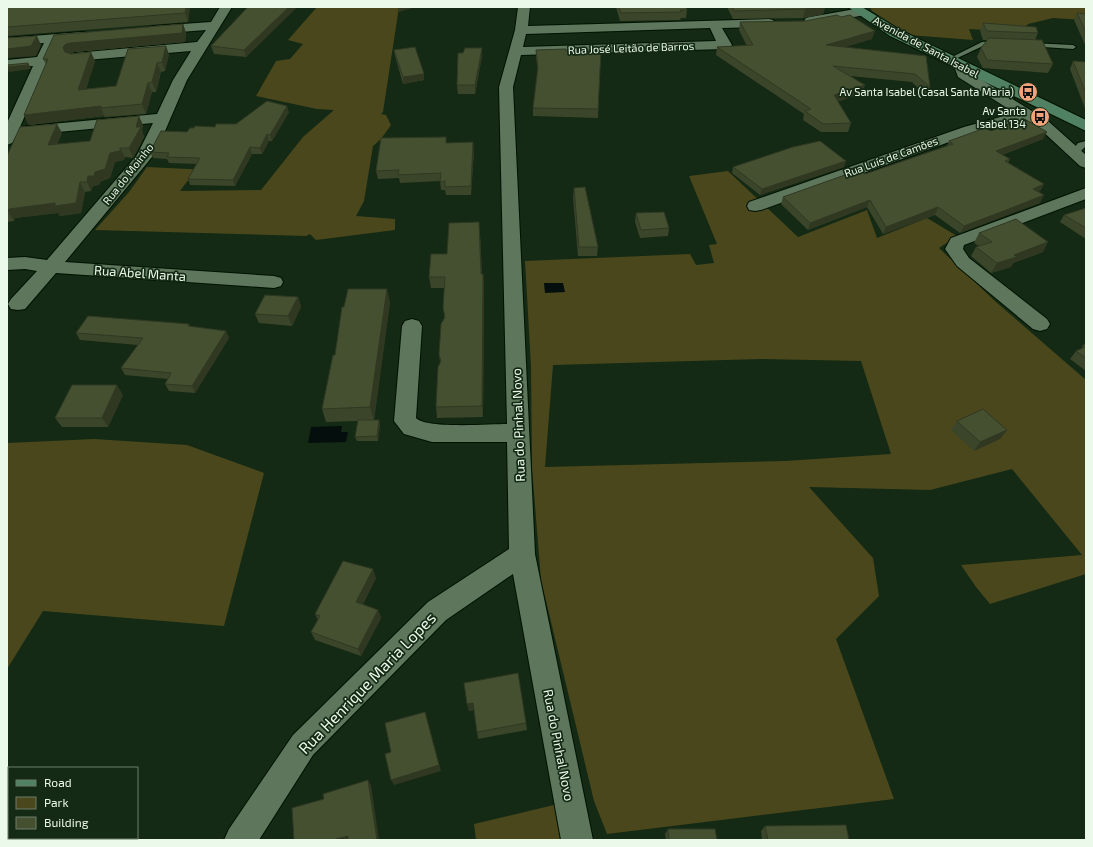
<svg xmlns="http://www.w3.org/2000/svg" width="1093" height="847" font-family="'Exo 2',sans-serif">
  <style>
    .green { fill: #4a471c; fill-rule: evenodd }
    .water { fill: #040f0d }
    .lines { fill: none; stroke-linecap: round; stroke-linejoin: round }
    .lane-casing { stroke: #011201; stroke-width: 2 }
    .street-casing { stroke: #011201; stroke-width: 2 }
    .secondary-casing { stroke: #011201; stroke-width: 2 }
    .lane { fill: #5d765c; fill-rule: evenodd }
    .street { fill: #5d765c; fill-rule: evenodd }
    .secondary { fill: #508162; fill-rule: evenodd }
    .wall { fill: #3b452a }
    .shaded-wall { fill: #303822 }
    .building { fill: #455031; stroke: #303822 }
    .labels { text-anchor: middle; stroke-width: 3.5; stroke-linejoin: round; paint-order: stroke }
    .far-street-label { font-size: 11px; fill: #ebf9ea; stroke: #142a14 }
    .far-poi-label { font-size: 11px; fill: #ebf9ea; stroke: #142a14; text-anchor: end }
    .street-label { font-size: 13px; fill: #ebf9ea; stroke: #142a14 }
    .near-street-label { font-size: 16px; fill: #ebf9ea; stroke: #142a14 }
  </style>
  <rect width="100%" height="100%" fill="#142a14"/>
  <!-- green -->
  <g class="green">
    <path d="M317 7H399L383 112 381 114 386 115 391 125 381 139 373 146 364 201 356 216 395 219V230L316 240 310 234 306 236 95 230 129 192 147 167 231 171 192 175 180 191 261 190 303 137 334 110 317 109 256 96 276 61 290 59 303 44 288 40Z"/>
    <path d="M870 7H1082L1086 8V20L1053 18 1028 24 1020 32 969 29 973 40 909 35 872 11Z"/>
    <path d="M728 171 798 237 867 210 877 238 927 218 957 236 939 248 996 302 1086 380V574L990 604 976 587 961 565 1082 555 1012 469 930 490 809 487 873 558 879 596 836 639 894 799 607 834 594 801 541 580 532 468 531 366 525 261 690 254 696 265 714 263 709 245 717 244 689 176ZM761 359 861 361 891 454 785 461 545 467 553 365Z"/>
    <path d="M94 439 187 445 264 473 224 626 43 611 7 669V443Z"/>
    <path d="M558 804 565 840H476L474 824Z"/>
  </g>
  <!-- water -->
  <g class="water">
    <path d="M544 283H563L565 292 545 293Z"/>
    <path d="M342 426 341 432H348L346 442 308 443 311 427Z"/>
  </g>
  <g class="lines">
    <defs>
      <g id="lane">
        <path d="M999 41 1001 42V44L985 45 951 61 946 60 982 42Z"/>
        <path d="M1030 43 1073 45 1076 47 1073 49 1028 46V44Z"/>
        <path d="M1086 141V146L1078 154H1072L1071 152 1078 143Z"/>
      </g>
      <g id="street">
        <path d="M220 7H232L187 80 162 138 152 157 65 262 274 276 281 278 283 282 281 286 274 288 56 273 25 309 18 310 11 309 8 304 11 299 37 271 25 269 7 270V258L25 257 47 260 137 155 153 123 16 136 12 143 7 145V123L33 66 7 68V60L37 57 44 43 7 46V38L82 32 87 33 88 36 87 39 57 42 20 127 157 114 173 80 191 51 75 61 70 60 68 57 70 54 75 53 197 42 206 30 154 34 149 33 148 30 149 27 154 26 211 22Z"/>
        <path d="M518 7H530L528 26 769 19 773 20 775 23 773 26 769 27 722 28 732 45 730 48 725 49 521 55 513 87 535 554 593 840H561L513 574 446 620 313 755 259 840H224L229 829 293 735 428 602 509 549 507 442H432L404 434 394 421 402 326 405 321 412 319 419 321 422 326 416 418C426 429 490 424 507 424L499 87 515 30ZM710 28 716 41 523 47 526 34Z"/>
        <path d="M861 8 865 9 867 12 865 15 810 25 806 24 804 21 806 18 810 17Z"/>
        <path d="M961 62 966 63 969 72 1048 121 1086 155V168L1080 166 1038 127 1025 119 974 133 761 210 755 211 749 210 747 206 749 202 964 127 1015 113 958 77 954 66 956 63Z"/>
        <path d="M1086 188V199L964 245 963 249 969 258 1047 319 1050 324 1047 329 1040 331 1033 329 957 266 945 249 951 238Z"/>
      </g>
      <path id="secondary" d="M848 7H862L900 30 1086 120V131L890 36Z"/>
    </defs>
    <!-- lane casing -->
    <use href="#lane" class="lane-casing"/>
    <!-- street casing -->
    <use href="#street" class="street-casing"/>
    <!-- secondary casing -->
    <use href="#secondary" class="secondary-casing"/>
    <!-- lane -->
    <use href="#lane" class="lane"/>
    <!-- street -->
    <use href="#street" class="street"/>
    <!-- secondary -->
    <use href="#secondary" class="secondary"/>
  </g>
  <!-- wall -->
  <g class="wall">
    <path d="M7 7H190L188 22 7 36Z"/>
    <path d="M248 7H305V8L297 7 246 57 214 54 211 46Z"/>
    <path d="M616 7H686L687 10 686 18H681L680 20 620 21Z"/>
    <path d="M727 7H825L823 14 803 18 733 19Z"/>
    <path d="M1077 13 1086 14V47L1074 20Z"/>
    <path d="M740 22 872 39 845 47 926 56 930 87 926 96 912 82 850 76 862 93 837 102 851 123 848 132H821L803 120 804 114 716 55 717 47 747 46 739 30Z"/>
    <path d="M983 23 1038 33 1035 40 1053 64 1048 73 983 68 977 57 981 48 987 40H983L980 31Z"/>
    <path d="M183 24 186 33 185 42 75 52 70 53H69L95 61 86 89 116 86 169 54 165 71 161 72 156 92H152L146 114 105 117 104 116 29 125 24 115 46 64 43 59Z"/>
    <path d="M394 50 424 74V80L403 84 395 56Z"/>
    <path d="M536 50 566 51 601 50 598 118 533 116V108L538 71 536 58Z"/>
    <path d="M463 53 482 56 475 94H458L457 85Z"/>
    <path d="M1073 61 1086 62V111L1070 69Z"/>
    <path d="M289 112 272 141H269L262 154H252L235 186 190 185 188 179 197 164 169 163 167 159 153 158 150 152 187 132 236 124Z"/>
    <path d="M143 125 142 130 144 137 133 158 125 157 124 160 115 162 110 178 100 182 99 185 93 186 91 191 85 192 81 213 60 216 58 213 15 218 14 221 7 222V156L62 133 57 144 90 141Z"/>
    <path d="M991 131 1043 139 1002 155 1010 159 1008 163 1044 184 1040 191 1038 192 1040 203 1010 214 960 233 935 215 883 234 867 207 808 230 781 204 783 197 865 174 947 146 949 141Z"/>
    <path d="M447 143 474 150 471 195H446L445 190H441L440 181 400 183 399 178 378 179 376 171Z"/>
    <path d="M733 167H844L760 195 732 173Z"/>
    <path d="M574 188 598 247 597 256H578L573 197Z"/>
    <path d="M1086 208V239L1060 222 1064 215Z"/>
    <path d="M636 213 669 228 668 236 640 238 635 222Z"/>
    <path d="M480 233 482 274H483L484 285 483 417 437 418 436 407 440 362 439 355 444 317V288H431L429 277 447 254Z"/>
    <path d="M979 233 1043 252 1013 263 1011 267 991 273 971 256 976 247 979 246 974 243Z"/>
    <path d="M298 297 301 307 292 326 259 323 255 314Z"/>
    <path d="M390 302 374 420H379L380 424 378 441H357L355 437 358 421 326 422 322 409 335 355Z"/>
    <path d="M189 324 190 326 226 331 229 338 195 393 169 391 165 384 168 379 125 375 121 368 138 345 80 340 76 333Z"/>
    <path d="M1086 344V371L1070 359 1076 351 1081 349 1083 345Z"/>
    <path d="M123 395 108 427H62L55 418Z"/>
    <path d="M957 421 1007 430 1000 439 974 451 951 430Z"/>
    <path d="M376 578 363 604 378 610 381 618 361 656 315 640 311 632 318 620 315 614Z"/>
    <path d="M467 704 526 723 527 730 478 739 474 710 469 711Z"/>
    <path d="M765 826 849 840H762L761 831Z"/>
    <path d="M668 829 717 840H666L665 834Z"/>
  </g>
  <!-- shaded-wall -->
  <g class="shaded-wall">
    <path d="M186 7H190L188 22 185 13Z"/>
    <path d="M289 7H297L246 57 244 50Z"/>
    <path d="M398 7H416L399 12Z"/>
    <path d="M818 7H825L823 14 803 18 805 9Z"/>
    <path d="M183 24 186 33 185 42 75 52 70 53 67 56 63 47 66 44Z"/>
    <path d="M875 31 872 39 824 53 826 45Z"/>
    <path d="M37 36 41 45 36 56 7 58V49Z"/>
    <path d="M166 46 169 54 165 71 162 62Z"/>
    <path d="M482 48V56L475 94V85Z"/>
    <path d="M91 52 95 61 83 99 78 90Z"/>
    <path d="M28 63 31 68 30 69 9 72 7 69V67Z"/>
    <path d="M157 63 161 72 156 92 152 82Z"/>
    <path d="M424 74V80L403 84V77Z"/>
    <path d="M148 83 152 92 146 114 142 104Z"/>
    <path d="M865 85 862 93 831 104 834 95Z"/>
    <path d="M101 106V108L104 116 29 125 24 115Z"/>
    <path d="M287 106 289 112 272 141 270 135Z"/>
    <path d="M139 116 143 125 142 130 144 137 133 158 129 148 136 127Z"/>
    <path d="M57 124 62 133 53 154 48 145Z"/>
    <path d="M1047 132 1043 139 993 158 996 151Z"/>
    <path d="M267 134 269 141 262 154 260 148Z"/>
    <path d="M473 142 474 150 471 195V186Z"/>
    <path d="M250 147 252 154 235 186 233 180Z"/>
    <path d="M120 148 125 157 124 160 115 162 110 178 100 182 99 185 93 186 91 191 87 182 88 176 95 172 110 153Z"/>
    <path d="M846 161 844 167 760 195 762 189Z"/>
    <path d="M80 182 85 192 81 213 60 216 58 213 15 218 14 221 8 212 9 209Z"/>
    <path d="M1044 184 1040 191 1029 196 1033 189Z"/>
    <path d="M1044 195 1040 203 1010 214 960 233 964 226Z"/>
    <path d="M870 200 867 207 808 230 810 223Z"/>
    <path d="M938 207 935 215 883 234 886 227Z"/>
    <path d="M479 222 480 233 482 285 481 274Z"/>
    <path d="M1048 242 1043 252 1013 263 1011 267 991 273 997 263 1014 255Z"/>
    <path d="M483 274 484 285 483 417 482 406Z"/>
    <path d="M387 289 390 302 374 420 370 407Z"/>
    <path d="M298 297 301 307 292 326 288 316Z"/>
    <path d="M226 331 229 338 195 393 192 386Z"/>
    <path d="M117 385 123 395 108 427 102 418Z"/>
    <path d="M379 420 380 424 378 441 377 436Z"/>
    <path d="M1007 430 1000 439 974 451 980 442Z"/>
    <path d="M373 569 376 578 360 610 356 602Z"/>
    <path d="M378 610 381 618 361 656 358 649Z"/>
    <path d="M473 703 474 710 469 711 467 704Z"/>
    <path d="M425 712 441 771 394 785 391 780Z"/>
    <path d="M368 780 371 785 379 840H377Z"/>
    <path d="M348 836 351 840H332Z"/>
  </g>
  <!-- building -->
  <g class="building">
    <path d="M7 7H186L185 13 7 27Z"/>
    <path d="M248 7H289L244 50 211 46Z"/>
    <path d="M619 7H686L687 10H680L681 12 621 13Z"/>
    <path d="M732 7H818L805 9 734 11Z"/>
    <path d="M1077 13 1086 14V32Z"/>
    <path d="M837 15 841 17 850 15 875 31 826 45 926 56 930 87 915 74 833 66 865 85 834 95 851 123 823 124 805 111 811 109 717 47 753 45 740 22 805 21Z"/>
    <path d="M983 23 1036 27 1038 33 987 31Z"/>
    <path d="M183 24 182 33 71 43 66 44 63 47 65 52 71 54 91 52 78 90 116 86 128 49 166 46 162 62 157 63 152 82 148 83 142 104 101 108V106L24 115 48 59H43L54 35Z"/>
    <path d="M37 36 31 46 7 49V38Z"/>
    <path d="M989 38 1042 40 1053 64 987 60 981 48Z"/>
    <path d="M415 47 424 74 403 77 394 50Z"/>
    <path d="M465 48H482L475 85H457L458 53H463Z"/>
    <path d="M566 49V51L601 50 598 109 533 108 538 67 536 50Z"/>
    <path d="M1073 61 1086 62V93Z"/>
    <path d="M28 63V65L7 67V65Z"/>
    <path d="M267 101 287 106 270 135 267 134 260 148 250 147 233 180 188 179 200 158 167 157 169 153 150 152 161 131 187 132 190 128H194L195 126 215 127 216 124H236Z"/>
    <path d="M139 116 136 127H141L129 148H120V151L110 153 105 169 95 172 94 176H88L87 182H80L76 203 55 206V203L9 209 8 212H7V156L20 127 57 124 48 145 90 141 97 120Z"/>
    <path d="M1024 119 1047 132 996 151 1010 159 1005 161 1044 184 1033 189 1044 195 1014 207 964 226 938 207 886 227 870 200 810 223 783 197 859 170 865 174 953 144 949 141 985 128 991 131Z"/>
    <path d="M446 137V143L473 142 471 186 445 187V181L440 182 441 173 398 175 399 170 376 171 381 138Z"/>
    <path d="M820 141 846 161 762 189 733 167 793 147Z"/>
    <path d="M585 187 598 247H579L574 188Z"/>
    <path d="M1086 208V228L1064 215Z"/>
    <path d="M664 212 669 228 641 230 636 213Z"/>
    <path d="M1016 219 1048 242 1014 255 1017 257 997 263 976 247 992 242 979 233Z"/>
    <path d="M479 222 481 274H483L482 406 436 407 438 367 441 361 439 355 441 324 445 317 443 308 445 277H429L431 254H447L449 223Z"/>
    <path d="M348 289H387L370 407 322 409 333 355H335L342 307H344Z"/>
    <path d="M265 295 298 297 288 316 255 314Z"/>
    <path d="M88 316 189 324 188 326 226 331 192 386 165 384 171 373 121 368 143 338 76 333Z"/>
    <path d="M1086 344V358L1076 351 1085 347 1083 345Z"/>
    <path d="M72 385H117L102 418H55Z"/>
    <path d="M983 409 1007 430 980 442 957 421Z"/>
    <path d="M358 420H379L377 436 355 437Z"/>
    <path d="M343 561 373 569 356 602 378 610 358 649 311 632 320 616 315 614Z"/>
    <path d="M518 673 526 723 477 732 473 703 467 704 464 683Z"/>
    <path d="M425 712 439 765 391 780 385 754 391 752 385 723Z"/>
    <path d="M368 780 377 840H348V836L332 840H294L292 808 324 799 323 794Z"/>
    <path d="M846 825 849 840H768L765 826Z"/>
    <path d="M668 829H715L717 840H669Z"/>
  </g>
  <!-- icons -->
  <defs>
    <symbol id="bus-disc" viewBox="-11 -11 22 22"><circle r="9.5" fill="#f0a27a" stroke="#142a14"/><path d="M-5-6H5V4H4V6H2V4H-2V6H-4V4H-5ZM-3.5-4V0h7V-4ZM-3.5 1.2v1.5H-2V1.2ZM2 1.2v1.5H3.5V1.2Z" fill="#111"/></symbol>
  </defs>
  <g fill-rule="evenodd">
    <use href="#bus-disc" x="1017" y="81" width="22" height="22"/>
    <use href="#bus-disc" x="1029" y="106" width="22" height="22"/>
  </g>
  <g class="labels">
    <!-- far-street labels -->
    <g class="far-street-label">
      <text transform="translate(926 47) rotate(28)" y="4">Avenida de Santa Isabel</text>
      <text transform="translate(631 48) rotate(-2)" y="4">Rua José Leitão de Barros</text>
      <text transform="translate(891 157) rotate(-20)" y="4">Rua Luís de Camões</text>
      <text transform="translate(128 174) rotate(-52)" y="4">Rua do Moinho</text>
    </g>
    <!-- far-poi labels -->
    <g class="far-poi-label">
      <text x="1014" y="96">Av Santa Isabel (Casal Santa Maria)</text>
      <text x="1026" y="115">Av Santa<tspan x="1026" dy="13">Isabel 134</tspan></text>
    </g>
    <!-- street labels -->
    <g class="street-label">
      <text transform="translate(140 273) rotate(4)" y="5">Rua Abel Manta</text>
      <text transform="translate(518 425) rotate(-92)" y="5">Rua do Pinhal Novo</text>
      <text transform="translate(559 745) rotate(79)" y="5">Rua do Pinhal Novo</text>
    </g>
    <!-- near-street labels -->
    <g class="near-street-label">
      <text transform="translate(367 683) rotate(-46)" y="6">Rua Henrique Maria Lopes</text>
    </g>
  </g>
  <!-- border -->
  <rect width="1093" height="847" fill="none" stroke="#ebf9ea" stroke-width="16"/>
  <!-- legend -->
  <rect x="8" y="767" width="130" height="72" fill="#142a14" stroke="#6a7d6a"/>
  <rect x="16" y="780" width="20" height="6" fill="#508162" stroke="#6a7d6a"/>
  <text x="44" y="787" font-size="12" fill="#ebf9ea">Road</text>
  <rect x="16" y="797" width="20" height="12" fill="#4a471c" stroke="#6a7d6a"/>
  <text x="44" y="807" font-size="12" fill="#ebf9ea">Park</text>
  <rect x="16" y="817" width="20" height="12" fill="#455031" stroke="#6a7d6a"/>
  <text x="44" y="827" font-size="12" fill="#ebf9ea">Building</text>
</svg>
